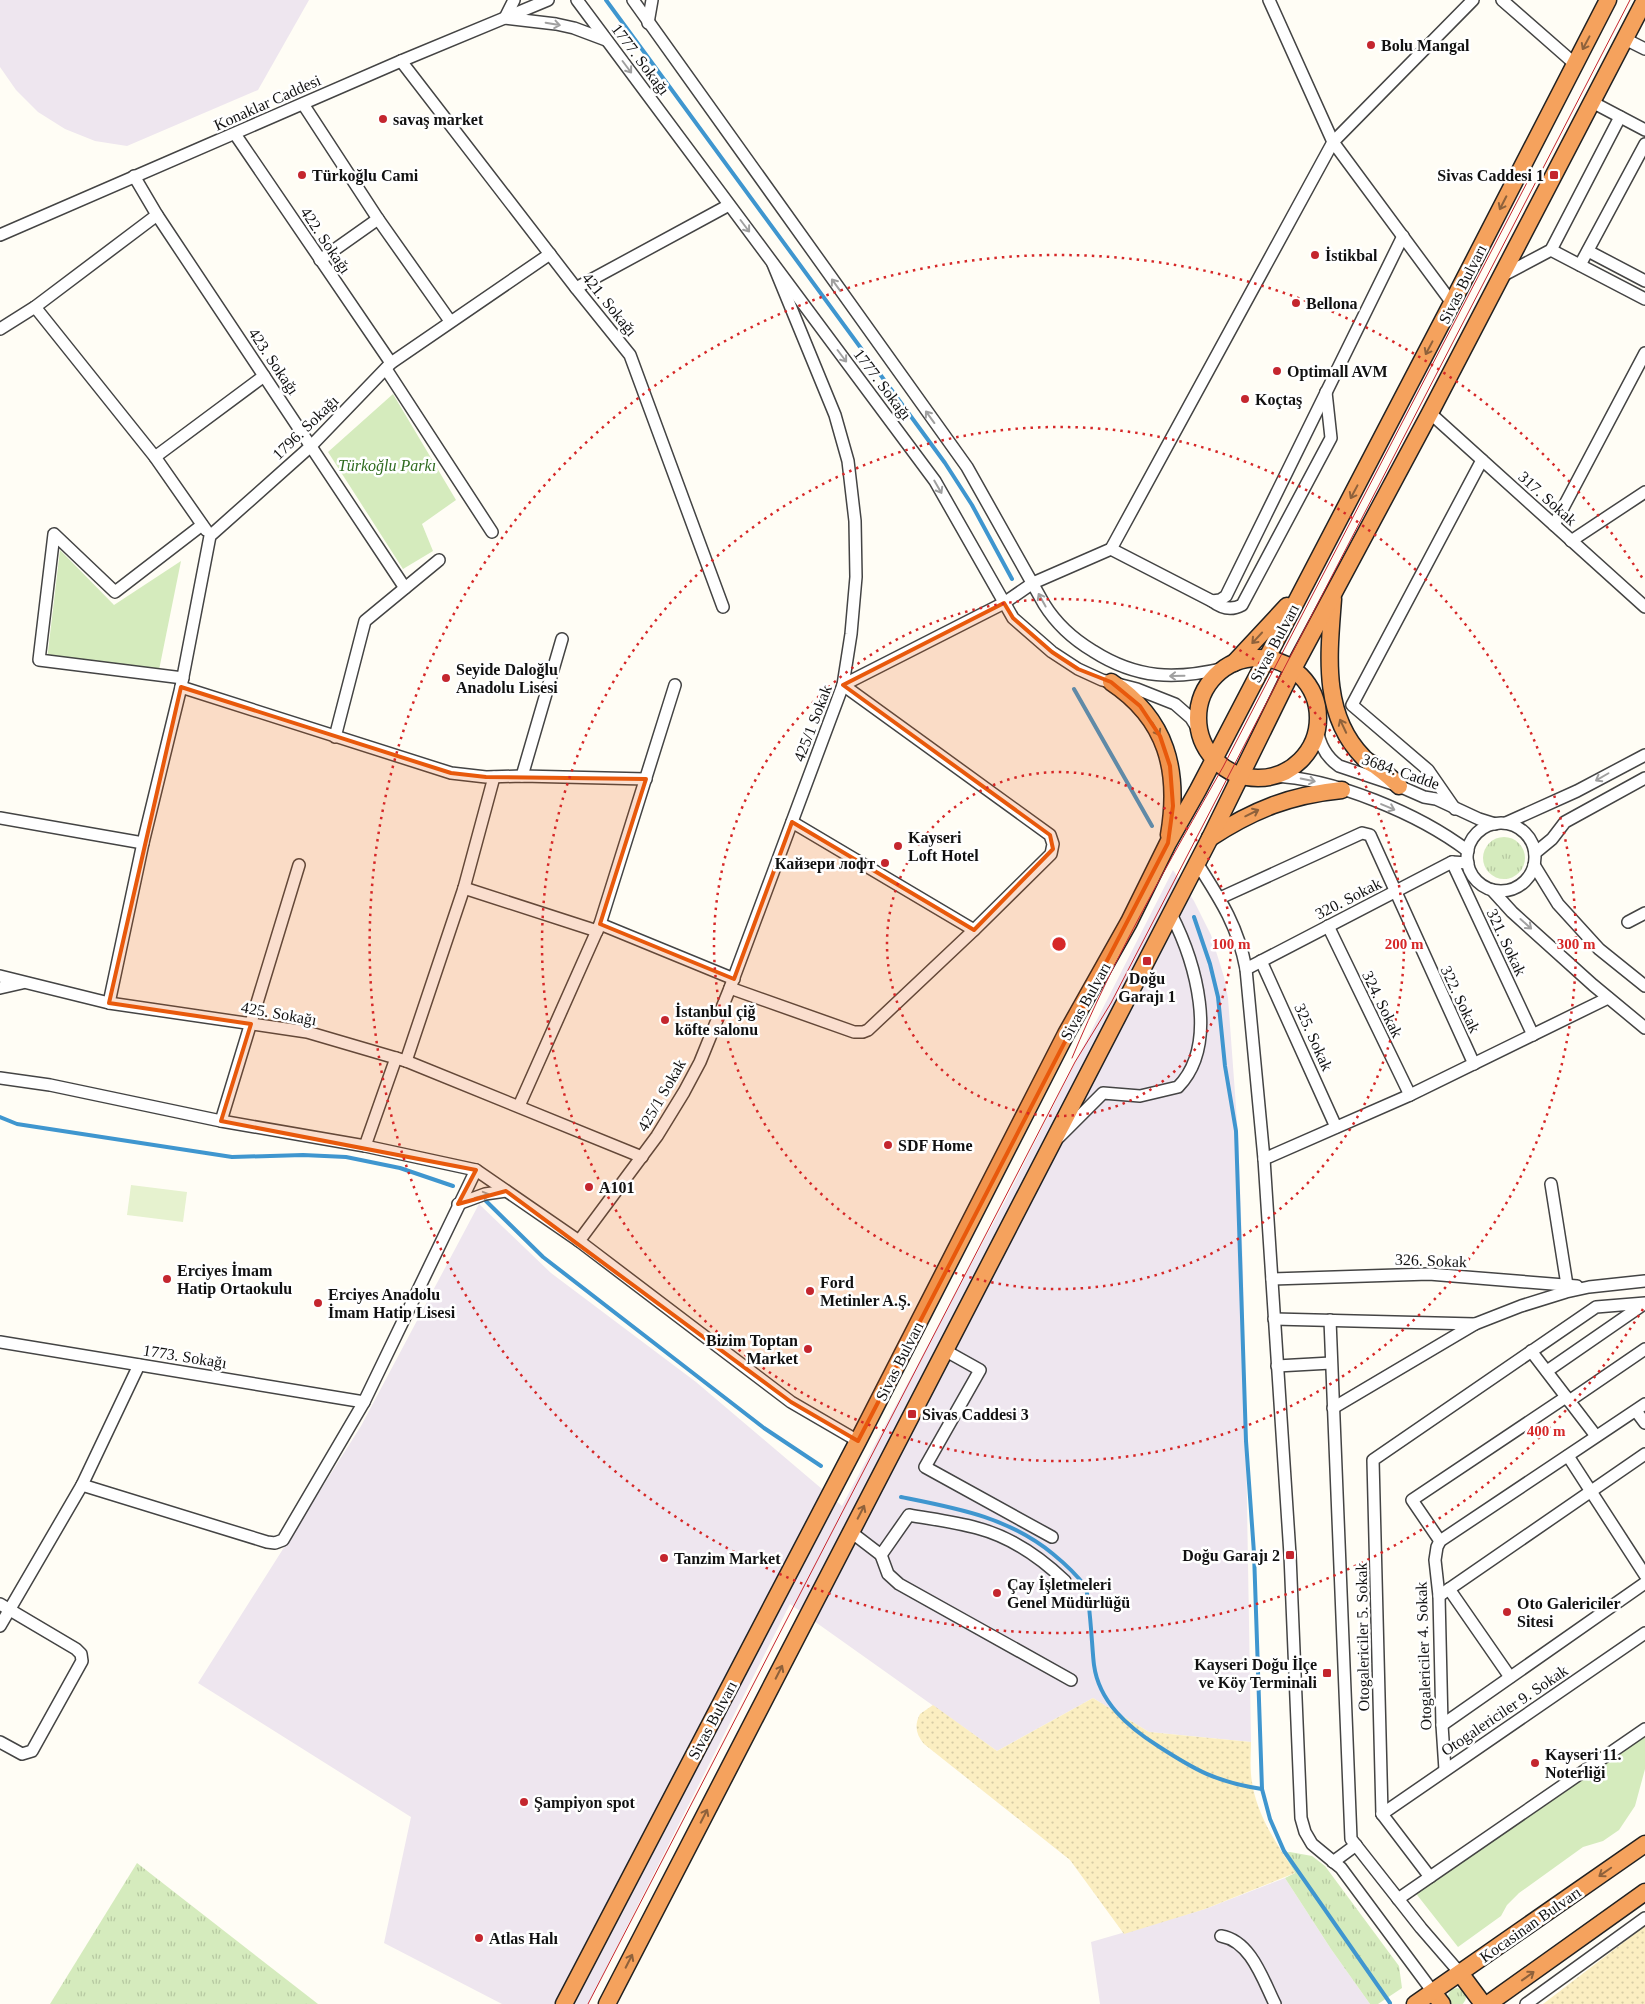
<svg xmlns="http://www.w3.org/2000/svg" width="1645" height="2004" font-family="Georgia,serif">
  <style>
    .industrial { fill: #eee6ef }
    .grass { fill: url(#grass-tufts) }
    .sand { fill: url(#sand-dots) }
    .park { fill: #d5ebbd }
    .pitch { fill: #e6f2cf }
    .lines { fill: none; stroke-linecap: round; stroke-linejoin: round }
    .stream { stroke: #3f96cf; stroke-width: 4 }
    .minor-casing { stroke: #444; stroke-width: 14 }
    .highway-casing { stroke: #222; stroke-width: 19 }
    .minor { stroke: #fff; stroke-width: 11 }
    .highway { stroke: #f5a25d; stroke-width: 16 }
    .tram { stroke: #c4262e; stroke-width: 1 }
    .oneway { stroke: #a0a0a0 }
    .oneway2 { stroke: #8e613b }
    .marked { fill: #e8590c; fill-opacity: 0.2; stroke: #e8590c; stroke-width: 4; stroke-linejoin: round }
    .ring { fill: none; stroke: #d62828; stroke-width: 2.5; stroke-dasharray: 2.5 5 }
    .poi-dot { fill: #c4262e; stroke: #fff; stroke-width: 2 }
    .labels { text-anchor: middle; stroke-width: 5; stroke-linejoin: round; paint-order: stroke }
    .poi-label { font-size: 16px; font-weight: bold; fill: #111; stroke: #fff; text-anchor: start }
    .street-label { font-size: 16px; fill: #111; stroke: #fff }
    .park-label { font-size: 16px; font-style: italic; fill: #2f6b1f; stroke: #fff }
    .centre { fill: #d62828; stroke: #fff; stroke-width: 2.5 }
    .ring-label { font-size: 15px; text-anchor: middle; font-weight: bold; fill: #d62828; stroke: #fff; stroke-width: 5; stroke-linejoin: round; paint-order: stroke }
  </style>
  <defs>
    <pattern id="grass-tufts" width="24" height="20" patternUnits="userSpaceOnUse" patternTransform="scale(1.25)"><rect width="24" height="20" fill="#d5ebbd"/><path d="M3 7l-1-3M5 7V3M7 7l1-3M15 17l-1-3M17 17v-4M19 17l1-3" fill="none" stroke="#b6c8a1"/></pattern>
    <pattern id="sand-dots" width="8" height="8" patternUnits="userSpaceOnUse" patternTransform="scale(1.25)"><rect width="8" height="8" fill="#fbeec1"/><path d="M2 2h.1M6 6h.1" fill="none" stroke="#d6cba5" stroke-width="1.8" stroke-linecap="round"/></pattern>
  </defs>
  <rect width="100%" height="100%" fill="#fffdf5"/>
  <!-- industrial -->
  <g class="industrial">
    <path d="M0 0H309L258 90 127 146 95 141 65 129 38 112 16 90 0 67Z"/>
    <path d="M1173 870 1194 901 1211 935 1224 977 1228 998 1238 1134 1243 1267 1251 1742 1149 1732 1093 1698 997 1751 790 1604 588 2004H502L384 1943 411 1817 198 1683 361 1426 479 1204 551 1273 696 1382 842 1506 1004 1203Z"/>
    <path d="M1285 1878 1331 1949 1370 2004H1100L1091 1942 1205 1909Z"/>
  </g>
  <!-- grass -->
  <g class="grass">
    <circle cx="1504" cy="858" r="21"/>
    <path d="M1290 1852 1312 1856 1325 1866 1399 1966 1402 1988 1378 2004H1370L1331 1949 1285 1878 1295 1873 1283 1853Z"/>
    <path d="M137 1863 318 2004H50Z"/>
    <circle cx="1457" cy="1997" r="9"/>
  </g>
  <!-- sand -->
  <g class="sand">
    <path d="M1093 1698 1149 1732 1251 1742C1251 1753 1250 1763 1251 1774 1254 1812 1276 1842 1295 1873L1205 1909 1124 1934 1070 1860 924 1744C916 1735 914 1725 920 1714L933 1705 997 1751Z"/>
    <path d="M1645 1926V2004H1543Z"/>
  </g>
  <!-- park -->
  <g class="park">
    <path d="M393 394 456 500 422 524 433 551 403 569 328 452Z"/>
    <path d="M60 550 114 605 181 561 159 670 47 660Z"/>
    <path d="M1645 1728V1769L1635 1806 1619 1830 1603 1841 1583 1847 1519 1893 1507 1905 1501 1916 1458 1947 1414 1891Z"/>
  </g>
  <!-- pitch -->
  <path class="pitch" d="M131 1185 187 1192 183 1222 127 1215Z"/>
  <g class="lines">
    <!-- stream -->
    <g class="stream">
      <path d="M606 0 945 463 972 505 1012 579"/>
      <path d="M1074 689 1152 826"/>
      <path d="M1194 917 1210 964 1218 997 1225 1066 1236 1131 1246 1441 1254 1553 1262 1789 1270 1819 1284 1851 1390 2003"/>
      <path d="M0 1117 17 1124 232 1157 303 1155 346 1157 400 1168 453 1186"/>
      <path d="M486 1201 543 1257 764 1428 821 1466"/>
      <path d="M901 1497C956 1508 1008 1517 1053 1554 1064 1563 1076 1574 1085 1586 1090 1594 1092 1651 1094 1665 1099 1702 1128 1727 1158 1746 1195 1770 1216 1782 1262 1789"/>
    </g>
    <defs>
      <g id="minor">
        <path d="M514 0 505 18 556 24 574 28 606 40"/>
        <path d="M577 0 935 481 1013 618 1052 652 1078 669 1102 680 1137 689 1175 704 1191 718 1199 731"/>
        <path d="M633 0 967 467 1044 604C1057 625 1073 639 1093 651 1137 679 1175 680 1225 668"/>
        <path d="M1269 0 1333 142 1452 303"/>
        <path d="M1502 0 1575 64"/>
        <path d="M648 23 652 0"/>
        <path d="M1625 39 1645 49"/>
        <path d="M401 61 576 288 630 355 723 607"/>
        <path d="M1592 102 1645 130"/>
        <path d="M303 104 378 219 450 321"/>
        <path d="M235 134 391 363"/>
        <path d="M134 176 157 215 405 588"/>
        <path d="M0 235 401 61 548 0"/>
        <path d="M1551 250 1645 299"/>
        <path d="M1588 251 1645 281"/>
        <path d="M320 260 378 219"/>
        <path d="M1580 265 1645 144"/>
        <path d="M1502 276 1551 250 1620 117"/>
        <path d="M576 288 729 205"/>
        <path d="M35 307 155 457 206 530"/>
        <path d="M0 329 35 307 157 215"/>
        <path d="M386 369 492 532"/>
        <path d="M1430 413 1645 607"/>
        <path d="M155 457 264 376"/>
        <path d="M1554 525 1645 353"/>
        <path d="M1571 541 1645 492"/>
        <path d="M1111 549 1212 601 1220 600 1226 596 1403 236"/>
        <path d="M1212 601C1221 608 1231 611 1242 605L1331 438 1326 392"/>
        <path d="M183 678 39 660 54 534 115 592 202 525"/>
        <path d="M181 687 451 773 486 777 522 776 646 779"/>
        <path d="M1317 728C1319 743 1326 757 1339 766L1399 786 1424 797 1436 799 1479 819 1495 824"/>
        <path d="M335 737 365 621 439 560"/>
        <path d="M522 776 562 639"/>
        <path d="M1272 776C1334 778 1419 814 1468 851"/>
        <path d="M1455 809 1428 770 1352 705 1482 460"/>
        <path d="M0 818 143 843"/>
        <path d="M792 822 974 930"/>
        <path d="M1506 823 1577 791 1645 755"/>
        <circle cx="1501" cy="857" r="34"/>
        <path d="M1535 853 1552 839 1565 822 1645 778"/>
        <path d="M1452 862 1533 1035"/>
        <path d="M1197 863C1220 899 1238 926 1246 969L1264 1159 1290 1555 1301 1818 1305 1832 1312 1844 1341 1868 1433 1992"/>
        <path d="M1534 865 1558 904 1599 949 1645 986"/>
        <path d="M464 888 597 931"/>
        <path d="M1492 890 1512 912 1593 985 1645 1028"/>
        <path d="M1220 898 1362 833 1370 835 1474 1064"/>
        <path d="M1628 922 1645 913"/>
        <path d="M600 924 734 979"/>
        <path d="M1328 926 1410 1095"/>
        <path d="M1261 961 1336 1127"/>
        <path d="M1246 969 1452 862 1468 863"/>
        <path d="M0 976 109 1003 307 1032 406 1061 642 1157"/>
        <path d="M0 988 22 983"/>
        <path d="M730 988 854 1032H863L868 1030 974 930 1051 854 1053 844 1050 835 843 685 851 634 856 577 855 521 848 461 835 415 773 264"/>
        <path d="M109 1003 143 843 181 687 210 536 311 446 391 363 550 254"/>
        <path d="M406 1061 464 888 494 777"/>
        <path d="M0 1078 50 1085 221 1121 365 1146 476 1170 579 1241"/>
        <path d="M519 1106 600 924 675 685"/>
        <path d="M221 1121 299 865"/>
        <path d="M1059 1137 1103 1093 1140 1096 1178 1087C1220 1044 1195 961 1171 914"/>
        <path d="M365 1146 396 1058"/>
        <path d="M1264 1159 1410 1095 1608 998"/>
        <path d="M1551 1184 1567 1285"/>
        <path d="M458 1204 485 1194 506 1191"/>
        <path d="M1272 1279 1429 1274 1577 1286"/>
        <path d="M1274 1319 1475 1324 1521 1306 1566 1292 1589 1287 1645 1281"/>
        <path d="M1330 1320 1351 1839 1421 1928 1460 1973"/>
        <path d="M0 1342 364 1402"/>
        <path d="M946 1351 980 1370 925 1467 1052 1537"/>
        <path d="M1531 1351 1596 1436"/>
        <path d="M1277 1366 1331 1363"/>
        <path d="M1547 1371 1644 1304"/>
        <path d="M1569 1401 1645 1349"/>
        <path d="M1333 1408 1475 1324"/>
        <path d="M1636 1411 1645 1423"/>
        <path d="M858 1441 791 1402 579 1241 657 1136 684 1092 700 1062 730 988 843 685 1004 603 1033 583 1111 549 1333 142 1473 0"/>
        <path d="M1568 1456 1645 1575"/>
        <path d="M82 1485 267 1542 275 1543 283 1540 364 1402 476 1170"/>
        <path d="M851 1532 881 1555 909 1515C931 1519 955 1522 977 1528 1011 1537 1040 1557 1065 1581"/>
        <path d="M1440 1541 1412 1500 1566 1397"/>
        <path d="M881 1555 888 1574 899 1584 1071 1680"/>
        <path d="M1449 1589 1510 1677"/>
        <path d="M1439 1596 1645 1454"/>
        <path d="M0 1604 76 1649 81 1654 82 1661 32 1751 22 1754 0 1742"/>
        <path d="M0 1626 82 1485 139 1365"/>
        <path d="M1442 1725 1645 1583"/>
        <path d="M1445 1770 1442 1725 1439 1596 1435 1560 1437 1547 1440 1541 1645 1404"/>
        <path d="M1382 1814 1373 1460 1596 1307 1645 1303"/>
        <path d="M1382 1814 1645 1633"/>
        <path d="M1382 1814 1430 1877"/>
        <path d="M1333 1862 1356 1845"/>
        <path d="M1398 1899 1645 1729"/>
        <path d="M1221 1936C1251 1941 1263 1980 1275 2004"/>
        <path d="M1526 2004 1645 1918"/>
      </g>
      <g id="highway">
        <path d="M1333 599C1329 653 1321 714 1363 757 1366 761 1371 763 1376 766 1384 772 1392 778 1399 786"/>
        <circle cx="1258" cy="718" r="60"/>
        <path d="M1234 663 1287 606"/>
        <path d="M1111 682C1167 719 1180 771 1169 835"/>
        <path d="M1210 838C1253 810 1290 795 1342 790"/>
        <path d="M1460 1973 1483 2004"/>
        <path d="M1433 1992 1442 2004"/>
        <path d="M564 2004 858 1441 1066 1034 1129 922 1168 843 1198 790 1452 303 1608 0"/>
        <path d="M607 2004 1210 838 1293 669 1430 413 1645 0"/>
        <path d="M1415 2004 1645 1844"/>
        <path d="M1488 2004 1645 1892"/>
      </g>
    </defs>
    <!-- minor casing -->
    <use href="#minor" class="minor-casing"/>
    <!-- highway casing -->
    <use href="#highway" class="highway-casing"/>
    <!-- minor -->
    <use href="#minor" class="minor"/>
    <!-- highway -->
    <use href="#highway" class="highway"/>
    <!-- tram -->
    <g class="tram">
      <path d="M1072 1058C1114 957 1169 862 1223 767L1532 173"/>
      <path d="M588 2004 1075 1062 1111 1003 1630 0"/>
    </g>
  </g>
  <!-- one-way arrows -->
  <defs><path id="oneway-shaft" d="M-6 0H5M1.5-3L5.5 0L1.5 3" fill="none" stroke-width="1.6" stroke-linecap="round" stroke-linejoin="round" transform="scale(1.25)"/></defs>
  <g class="oneway">
    <use href="#oneway-shaft" transform="translate(553 24) rotate(10)"/>
    <use href="#oneway-shaft" transform="translate(627 67) rotate(53)"/>
    <use href="#oneway-shaft" transform="translate(745 226) rotate(53)"/>
    <use href="#oneway-shaft" transform="translate(836 285) rotate(-126)"/>
    <use href="#oneway-shaft" transform="translate(842 356) rotate(53)"/>
    <use href="#oneway-shaft" transform="translate(930 417) rotate(-126)"/>
    <use href="#oneway-shaft" transform="translate(938 487) rotate(60)"/>
    <use href="#oneway-shaft" transform="translate(1042 600) rotate(-119)"/>
    <use href="#oneway-shaft" transform="translate(1177 676) rotate(179)"/>
    <use href="#oneway-shaft" transform="translate(1602 777) rotate(150)"/>
    <use href="#oneway-shaft" transform="translate(1308 780) rotate(12)"/>
    <use href="#oneway-shaft" transform="translate(1388 807) rotate(23)"/>
    <use href="#oneway-shaft" transform="translate(1526 924) rotate(42)"/>
    <use href="#oneway-shaft" transform="translate(482 1196) rotate(-16)"/>
  </g>
  <g class="oneway2">
    <use href="#oneway-shaft" transform="translate(1586 43) rotate(118)"/>
    <use href="#oneway-shaft" transform="translate(1503 203) rotate(117)"/>
    <use href="#oneway-shaft" transform="translate(1429 348) rotate(118)"/>
    <use href="#oneway-shaft" transform="translate(1354 492) rotate(118)"/>
    <use href="#oneway-shaft" transform="translate(1257 638) rotate(133)"/>
    <use href="#oneway-shaft" transform="translate(1343 726) rotate(-115)"/>
    <use href="#oneway-shaft" transform="translate(1156 729) rotate(60)"/>
    <use href="#oneway-shaft" transform="translate(1252 813) rotate(-26)"/>
    <use href="#oneway-shaft" transform="translate(861 1512) rotate(-63)"/>
    <use href="#oneway-shaft" transform="translate(779 1672) rotate(-63)"/>
    <use href="#oneway-shaft" transform="translate(704 1816) rotate(-63)"/>
    <use href="#oneway-shaft" transform="translate(1605 1872) rotate(145)"/>
    <use href="#oneway-shaft" transform="translate(629 1961) rotate(-63)"/>
    <use href="#oneway-shaft" transform="translate(1528 1976) rotate(-36)"/>
  </g>
  <!-- marked area -->
  <path class="marked" d="M1004 603 1013 618 1052 652 1078 669 1111 682 1140 706 1160 736 1170 766 1173 806 1168 843 858 1441 791 1402 506 1191 458 1204 476 1170 221 1121 251 1024 109 1003 181 687 451 773 486 777 646 779 600 924 734 979 792 822 974 930 1053 849 1050 835 843 685Z"/>
  <!-- distance rings -->
  <g class="ring">
    <circle cx="1059" cy="944" r="172"/>
    <circle cx="1059" cy="944" r="345"/>
    <circle cx="1059" cy="944" r="517"/>
    <path d="M1643 1309A689 689 0 1 1 1643 579"/>
  </g>
  <!-- markers -->
  <g class="poi-dot">
    <circle cx="1371" cy="45" r="5"/>
    <circle cx="383" cy="119" r="5"/>
    <circle cx="302" cy="175" r="5"/>
    <rect x="1549" y="170" width="10" height="10" rx="2.5"/>
    <circle cx="1315" cy="255" r="5"/>
    <circle cx="1296" cy="303" r="5"/>
    <circle cx="1277" cy="371" r="5"/>
    <circle cx="1245" cy="399" r="5"/>
    <circle cx="446" cy="678" r="5"/>
    <circle cx="898" cy="846" r="5"/>
    <circle cx="885" cy="863" r="5"/>
    <rect x="1142" y="956" width="10" height="10" rx="2.5"/>
    <circle cx="665" cy="1020" r="5"/>
    <circle cx="888" cy="1145" r="5"/>
    <circle cx="589" cy="1187" r="5"/>
    <circle cx="167" cy="1279" r="5"/>
    <circle cx="810" cy="1291" r="5"/>
    <circle cx="318" cy="1303" r="5"/>
    <circle cx="808" cy="1349" r="5"/>
    <rect x="907" y="1409" width="10" height="10" rx="2.5"/>
    <rect x="1285" y="1550" width="10" height="10" rx="2.5"/>
    <circle cx="664" cy="1558" r="5"/>
    <circle cx="997" cy="1593" r="5"/>
    <circle cx="1507" cy="1612" r="5"/>
    <rect x="1322" y="1668" width="10" height="10" rx="2.5"/>
    <circle cx="1535" cy="1763" r="5"/>
    <circle cx="524" cy="1802" r="5"/>
    <circle cx="479" cy="1938" r="5"/>
  </g>
  <g class="labels">
    <!-- poi labels -->
    <g class="poi-label">
      <text x="1381" y="51">Bolu Mangal</text>
      <text x="393" y="125">savaş market</text>
      <text x="312" y="181">Türkoğlu Cami</text>
      <text x="1544" y="181" text-anchor="end">Sivas Caddesi 1</text>
      <text x="1325" y="261">İstikbal</text>
      <text x="1306" y="309">Bellona</text>
      <text x="1287" y="377">Optimall AVM</text>
      <text x="1255" y="405">Koçtaş</text>
      <text x="456" y="675">Seyide Daloğlu<tspan x="456" dy="18">Anadolu Lisesi</tspan></text>
      <text x="908" y="843">Kayseri<tspan x="908" dy="18">Loft Hotel</tspan></text>
      <text x="875" y="869" text-anchor="end">Кайзери лофт</text>
      <text x="1147" y="984" text-anchor="middle">Doğu<tspan x="1147" dy="18">Garajı 1</tspan></text>
      <text x="675" y="1017">İstanbul çiğ<tspan x="675" dy="18">köfte salonu</tspan></text>
      <text x="898" y="1151">SDF Home</text>
      <text x="599" y="1193">A101</text>
      <text x="177" y="1276">Erciyes İmam<tspan x="177" dy="18">Hatip Ortaokulu</tspan></text>
      <text x="820" y="1288">Ford<tspan x="820" dy="18">Metinler A.Ş.</tspan></text>
      <text x="328" y="1300">Erciyes Anadolu<tspan x="328" dy="18">İmam Hatip Lisesi</tspan></text>
      <text x="798" y="1346" text-anchor="end">Bizim Toptan<tspan x="798" dy="18">Market</tspan></text>
      <text x="922" y="1420">Sivas Caddesi 3</text>
      <text x="1280" y="1561" text-anchor="end">Doğu Garajı 2</text>
      <text x="674" y="1564">Tanzim Market</text>
      <text x="1007" y="1590">Çay İşletmeleri<tspan x="1007" dy="18">Genel Müdürlüğü</tspan></text>
      <text x="1517" y="1609">Oto Galericiler<tspan x="1517" dy="18">Sitesi</tspan></text>
      <text x="1317" y="1670" text-anchor="end">Kayseri Doğu İlçe<tspan x="1317" dy="18">ve Köy Terminali</tspan></text>
      <text x="1545" y="1760">Kayseri 11.<tspan x="1545" dy="18">Noterliği</tspan></text>
      <text x="534" y="1808">Şampiyon spot</text>
      <text x="489" y="1944">Atlas Halı</text>
    </g>
    <!-- street labels -->
    <g class="street-label">
      <text transform="translate(641 59) rotate(53)" y="6">1777. Sokağı</text>
      <text transform="translate(267 102) rotate(-24)" y="6">Konaklar Caddesi</text>
      <text transform="translate(326 240) rotate(56)" y="6">422. Sokağı</text>
      <text transform="translate(1462 284) rotate(-63)" y="6">Sivas Bulvarı</text>
      <text transform="translate(610 304) rotate(51)" y="6">421. Sokağı</text>
      <text transform="translate(274 361) rotate(56)" y="6">423. Sokağı</text>
      <text transform="translate(883 384) rotate(53)" y="6">1777. Sokağı</text>
      <text transform="translate(305 427) rotate(-44)" y="6">1796. Sokağı</text>
      <text transform="translate(1548 498) rotate(42)" y="6">317. Sokak</text>
      <text transform="translate(1274 643) rotate(-62)" y="6">Sivas Bulvarı</text>
      <text transform="translate(812 723) rotate(-69)" y="6">425/1 Sokak</text>
      <text transform="translate(1401 771) rotate(19)" y="6">3684. Cadde</text>
      <text transform="translate(1348 898) rotate(-27)" y="6">320. Sokak</text>
      <text transform="translate(1507 942) rotate(65)" y="6">321. Sokak</text>
      <text transform="translate(1461 999) rotate(65)" y="6">322. Sokak</text>
      <text transform="translate(1085 1001) rotate(-61)" y="6">Sivas Bulvarı</text>
      <text transform="translate(1383 1004) rotate(64)" y="6">324. Sokak</text>
      <text transform="translate(279 1013) rotate(10)" y="6">425. Sokağı</text>
      <text transform="translate(1314 1037) rotate(66)" y="6">325. Sokak</text>
      <text transform="translate(661 1095) rotate(-60)" y="6">425/1 Sokak</text>
      <text transform="translate(1431 1260) rotate(2)" y="6">326. Sokak</text>
      <text transform="translate(185 1356) rotate(9)" y="6">1773. Sokağı</text>
      <text transform="translate(899 1361) rotate(-63)" y="6">Sivas Bulvarı</text>
      <text transform="translate(1362 1637) rotate(-91)" y="6">Otogalericiler 5. Sokak</text>
      <text transform="translate(1423 1656) rotate(-92)" y="6">Otogalericiler 4. Sokak</text>
      <text transform="translate(1504 1710) rotate(-34)" y="6">Otogalericiler 9. Sokak</text>
      <text transform="translate(712 1720) rotate(-62)" y="6">Sivas Bulvarı</text>
      <text transform="translate(1530 1924) rotate(-35)" y="6">Kocasinan Bulvarı</text>
    </g>
    <!-- park labels -->
    <g class="park-label">
      <text x="387" y="471">Türkoğlu Parkı</text>
    </g>
  </g>
  <circle cx="1059" cy="944" r="8" class="centre"/>
  <g class="ring-label">
    <text x="1231" y="949">100 m</text>
    <text x="1404" y="949">200 m</text>
    <text x="1576" y="949">300 m</text>
    <text x="1546" y="1436">400 m</text>
  </g>
</svg>
